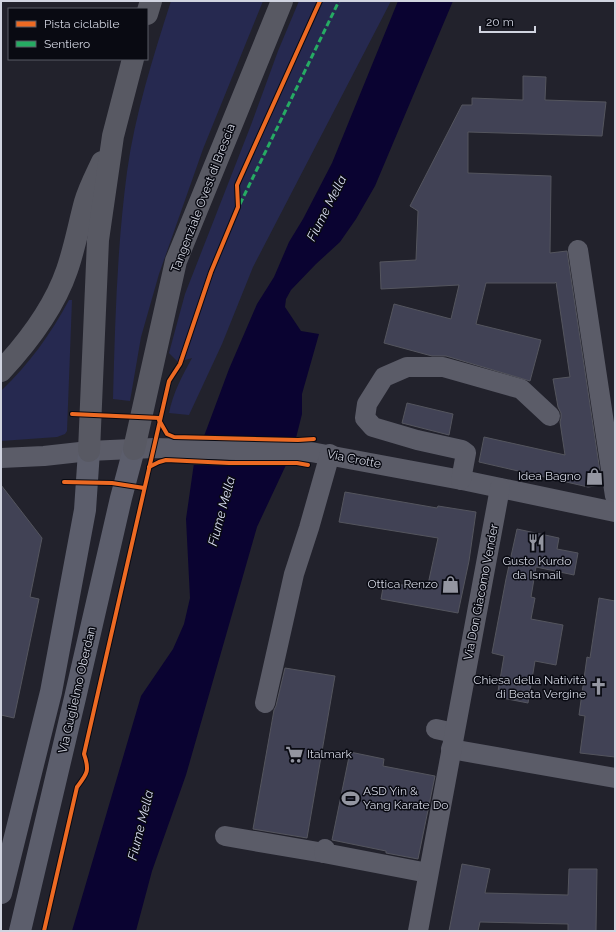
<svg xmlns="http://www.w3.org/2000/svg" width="616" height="932" font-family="Raleway,sans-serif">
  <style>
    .green { fill: #262950 }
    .water { fill: #0a0331 }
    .pier { fill: #22222c }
    .building { fill: #414255; stroke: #54555e }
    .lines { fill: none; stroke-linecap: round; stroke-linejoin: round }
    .minor { stroke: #5b5c68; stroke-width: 20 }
    .major { stroke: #5c5e6c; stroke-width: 22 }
    .highway { stroke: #585963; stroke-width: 22 }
    .quiet { stroke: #26ab63; stroke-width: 3; stroke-dasharray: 6 3; stroke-linecap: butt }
    .cycleway-casing { stroke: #090a12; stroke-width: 6 }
    .cycleway { stroke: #ed6a23; stroke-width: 4 }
    .labels { text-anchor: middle; stroke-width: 3; stroke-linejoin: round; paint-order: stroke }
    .street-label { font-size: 12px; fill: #d1d4e0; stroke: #090a12 }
    .poi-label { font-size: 12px; fill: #d1d4e0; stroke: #090a12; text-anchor: end }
    .water-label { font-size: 13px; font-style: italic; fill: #d9ddf3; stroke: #090a12 }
  </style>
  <rect width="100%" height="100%" fill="#22222c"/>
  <!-- green -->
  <g class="green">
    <path d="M171 1H263L203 149 159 274 141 337 130 401 113 399C115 323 117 247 127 172 135 114 153 57 171 1Z"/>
    <path d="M299 1H391L253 267 222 344 189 415 169 413C173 393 182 376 192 358L178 362 169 353 185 294 251 125 278 51Z"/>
    <path d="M69 300H72L67 431 65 434 57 437 1 441V391C29 364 51 334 69 300Z"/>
  </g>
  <!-- water -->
  <path class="water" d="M398 1H453L375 186 356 219 340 242 316 264 291 290 286 299 285 307 301 331 319 334 302 394V414L293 450 257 527 186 775 152 871 136 931H72L141 696 173 649 184 624 190 598 186 519 194 463 229 369 257 304 274 277 289 242 303 219 332 163Z"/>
  <!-- pier -->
  <path class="pier" d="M202 436 298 438 294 450 287 466 192 465Z"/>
  <!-- building -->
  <g class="building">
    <path d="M523 76 546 77 545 100 606 102 602 136 468 132V173L551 176 550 253 567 251 602 485 588 487 479 462 484 437 565 455 560 422 561 418V413L558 407 553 379 570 377 556 282 555 283H486L476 324 541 340 530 381 446 356H432L384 343 394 304 451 319 459 285 381 289 380 262 416 260 418 211 410 206 462 105H472V98L523 100Z"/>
    <path d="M407 403 453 414 449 435 402 423Z"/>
    <path d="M1 485 42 538 30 597 39 599 14 718 1 715Z"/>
    <path d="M345 492 437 508 438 506 476 512 469 561 458 613 381 599 384 582 427 589 438 538 339 522Z"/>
    <path d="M517 529 559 538 557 549 578 553 574 575 536 567 531 597 535 598 531 619 563 625 556 665 535 661 528 703 497 697 504 656 492 653 506 579Z"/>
    <path d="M599 598 615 601V757L580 753 585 716 579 715 587 657 590 658Z"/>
    <path d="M285 668 335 676 307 838 253 829 274 710 276 706Z"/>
    <path d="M350 752 384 759 383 766 435 776 418 859 386 853V851L332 840Z"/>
    <path d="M462 864 490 869 485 893 568 895 569 869H597L596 931H568V924L480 922 478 931H449Z"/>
  </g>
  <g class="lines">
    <!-- minor -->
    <g class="minor">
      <path d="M578 250 615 496"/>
      <path d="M1 458 44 456 89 451 154 448 311 452 467 481 615 512"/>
      <path d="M461 480 466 453 462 450 417 440 373 427 365 418 367 404 384 377 407 367H443L521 389 550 416"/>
      <path d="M265 703 294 574 309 528 330 454"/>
      <path d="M436 729 454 733"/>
      <path d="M451 749 615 778"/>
      <path d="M225 836 324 853"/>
      <path d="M325 849 324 853 428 873"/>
      <path d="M418 931 500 488"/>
    </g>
    <!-- major -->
    <g class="major">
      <path d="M1 893 51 692 85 510 89 451"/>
      <path d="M20 931 75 698 121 498 134 449"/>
    </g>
    <!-- highway -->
    <g class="highway">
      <path d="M147 14 151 1"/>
      <path d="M1 371C28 342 54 308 67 270 75 247 79 224 85 202 89 188 96 175 102 162"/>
      <path d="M134 449 176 261 282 1"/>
      <path d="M89 451 98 240 113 136 133 59"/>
    </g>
    <!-- quiet -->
    <path class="quiet" d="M240 204 339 1"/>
    <defs>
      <g id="cycleway">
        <path d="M72 414 160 418"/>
        <path d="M159 420 167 434 174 437 298 440 314 439"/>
        <path d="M149 467 159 462 166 460 229 463H297L308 465"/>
        <path d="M64 482 112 483 144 488"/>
        <path d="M44 931 77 787C87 774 90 771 84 754L169 381 180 364 211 272 238 207 237 185 320 1"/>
      </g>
    </defs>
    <!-- cycleway casing -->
    <use href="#cycleway" class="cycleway-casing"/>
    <!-- cycleway -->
    <use href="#cycleway" class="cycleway"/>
  </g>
  <!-- icons -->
  <defs>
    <symbol id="shop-bare" viewBox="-9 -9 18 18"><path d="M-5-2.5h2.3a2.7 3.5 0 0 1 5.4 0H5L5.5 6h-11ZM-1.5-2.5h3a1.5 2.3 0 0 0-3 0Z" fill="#9496a1" stroke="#090a12" stroke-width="2.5" paint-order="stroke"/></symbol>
    <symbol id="restaurant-bare" viewBox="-9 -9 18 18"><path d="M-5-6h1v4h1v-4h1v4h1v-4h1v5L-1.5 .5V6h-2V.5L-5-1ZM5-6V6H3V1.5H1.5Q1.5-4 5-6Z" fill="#9496a1" stroke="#090a12" stroke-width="2.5" paint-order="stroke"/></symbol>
    <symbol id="church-bare" viewBox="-9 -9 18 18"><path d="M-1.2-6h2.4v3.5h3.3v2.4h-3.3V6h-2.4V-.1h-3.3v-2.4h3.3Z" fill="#9496a1" stroke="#090a12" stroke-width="2.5" paint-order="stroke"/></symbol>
    <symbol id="supermarket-bare" viewBox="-9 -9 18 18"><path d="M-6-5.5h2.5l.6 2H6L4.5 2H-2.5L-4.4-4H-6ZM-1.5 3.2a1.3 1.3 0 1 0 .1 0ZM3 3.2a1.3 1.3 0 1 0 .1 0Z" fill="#9496a1" stroke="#090a12" stroke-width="2.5" paint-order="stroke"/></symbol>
    <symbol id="stadium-bare" viewBox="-9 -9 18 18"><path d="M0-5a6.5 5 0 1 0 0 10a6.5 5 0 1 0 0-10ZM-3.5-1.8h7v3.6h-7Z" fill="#9496a1" stroke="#090a12" stroke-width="2.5" paint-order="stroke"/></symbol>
  </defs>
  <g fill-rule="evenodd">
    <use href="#shop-bare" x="582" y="464" width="25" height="25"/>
    <use href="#restaurant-bare" x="524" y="530" width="25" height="25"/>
    <use href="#shop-bare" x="438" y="572" width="25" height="25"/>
    <use href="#church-bare" x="586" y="674" width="25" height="25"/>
    <use href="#supermarket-bare" x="282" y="742" width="25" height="25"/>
    <use href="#stadium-bare" x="338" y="786" width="25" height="25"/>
  </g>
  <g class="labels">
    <!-- street labels -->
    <g class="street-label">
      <text transform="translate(203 198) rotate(-69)" y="4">Tangenziale Ovest di Brescia</text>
      <text transform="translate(354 459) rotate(11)" y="4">Via Crotte</text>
      <text transform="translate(481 592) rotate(-79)" y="4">Via Don Giacomo Vender</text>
      <text transform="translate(77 690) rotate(-77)" y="4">Via Guglielmo Oberdan</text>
    </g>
    <!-- poi labels -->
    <g class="poi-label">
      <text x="581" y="480">Idea Bagno</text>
      <text x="537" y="565" text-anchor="middle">Gusto Kurdo<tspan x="537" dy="14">da Ismail</tspan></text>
      <text x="438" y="588">Ottica Renzo</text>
      <text x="586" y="684">Chiesa della Natività<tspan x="586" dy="14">di Beata Vergine</tspan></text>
      <text x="307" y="758" text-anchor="start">Italmark</text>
      <text x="363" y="795" text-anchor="start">ASD Yin &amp;<tspan x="363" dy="14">Yang Karate Do</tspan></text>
    </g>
    <!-- water labels -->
    <g class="water-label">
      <text transform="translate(326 208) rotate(-63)" y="5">Fiume Mella</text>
      <text transform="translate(221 511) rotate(-75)" y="5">Fiume Mella</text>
      <text transform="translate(140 825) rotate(-76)" y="5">Fiume Mella</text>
    </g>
  </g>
  <!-- border -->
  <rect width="616" height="932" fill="none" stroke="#d1d4e0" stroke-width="4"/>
  <!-- legend -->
  <rect x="8" y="8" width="140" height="52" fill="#090a12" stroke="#595b64"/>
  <rect x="16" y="21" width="20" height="6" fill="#ed6a23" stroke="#595b64"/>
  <text x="44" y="28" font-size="12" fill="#d1d4e0">Pista ciclabile</text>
  <rect x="16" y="41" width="20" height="6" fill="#26ab63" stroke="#595b64"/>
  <text x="44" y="48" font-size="12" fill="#d1d4e0">Sentiero</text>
  <!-- scale -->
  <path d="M480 26v6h55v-6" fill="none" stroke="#d1d4e0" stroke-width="2"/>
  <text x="486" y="26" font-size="12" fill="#d1d4e0" stroke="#090a12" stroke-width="3" paint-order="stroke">20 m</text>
</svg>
